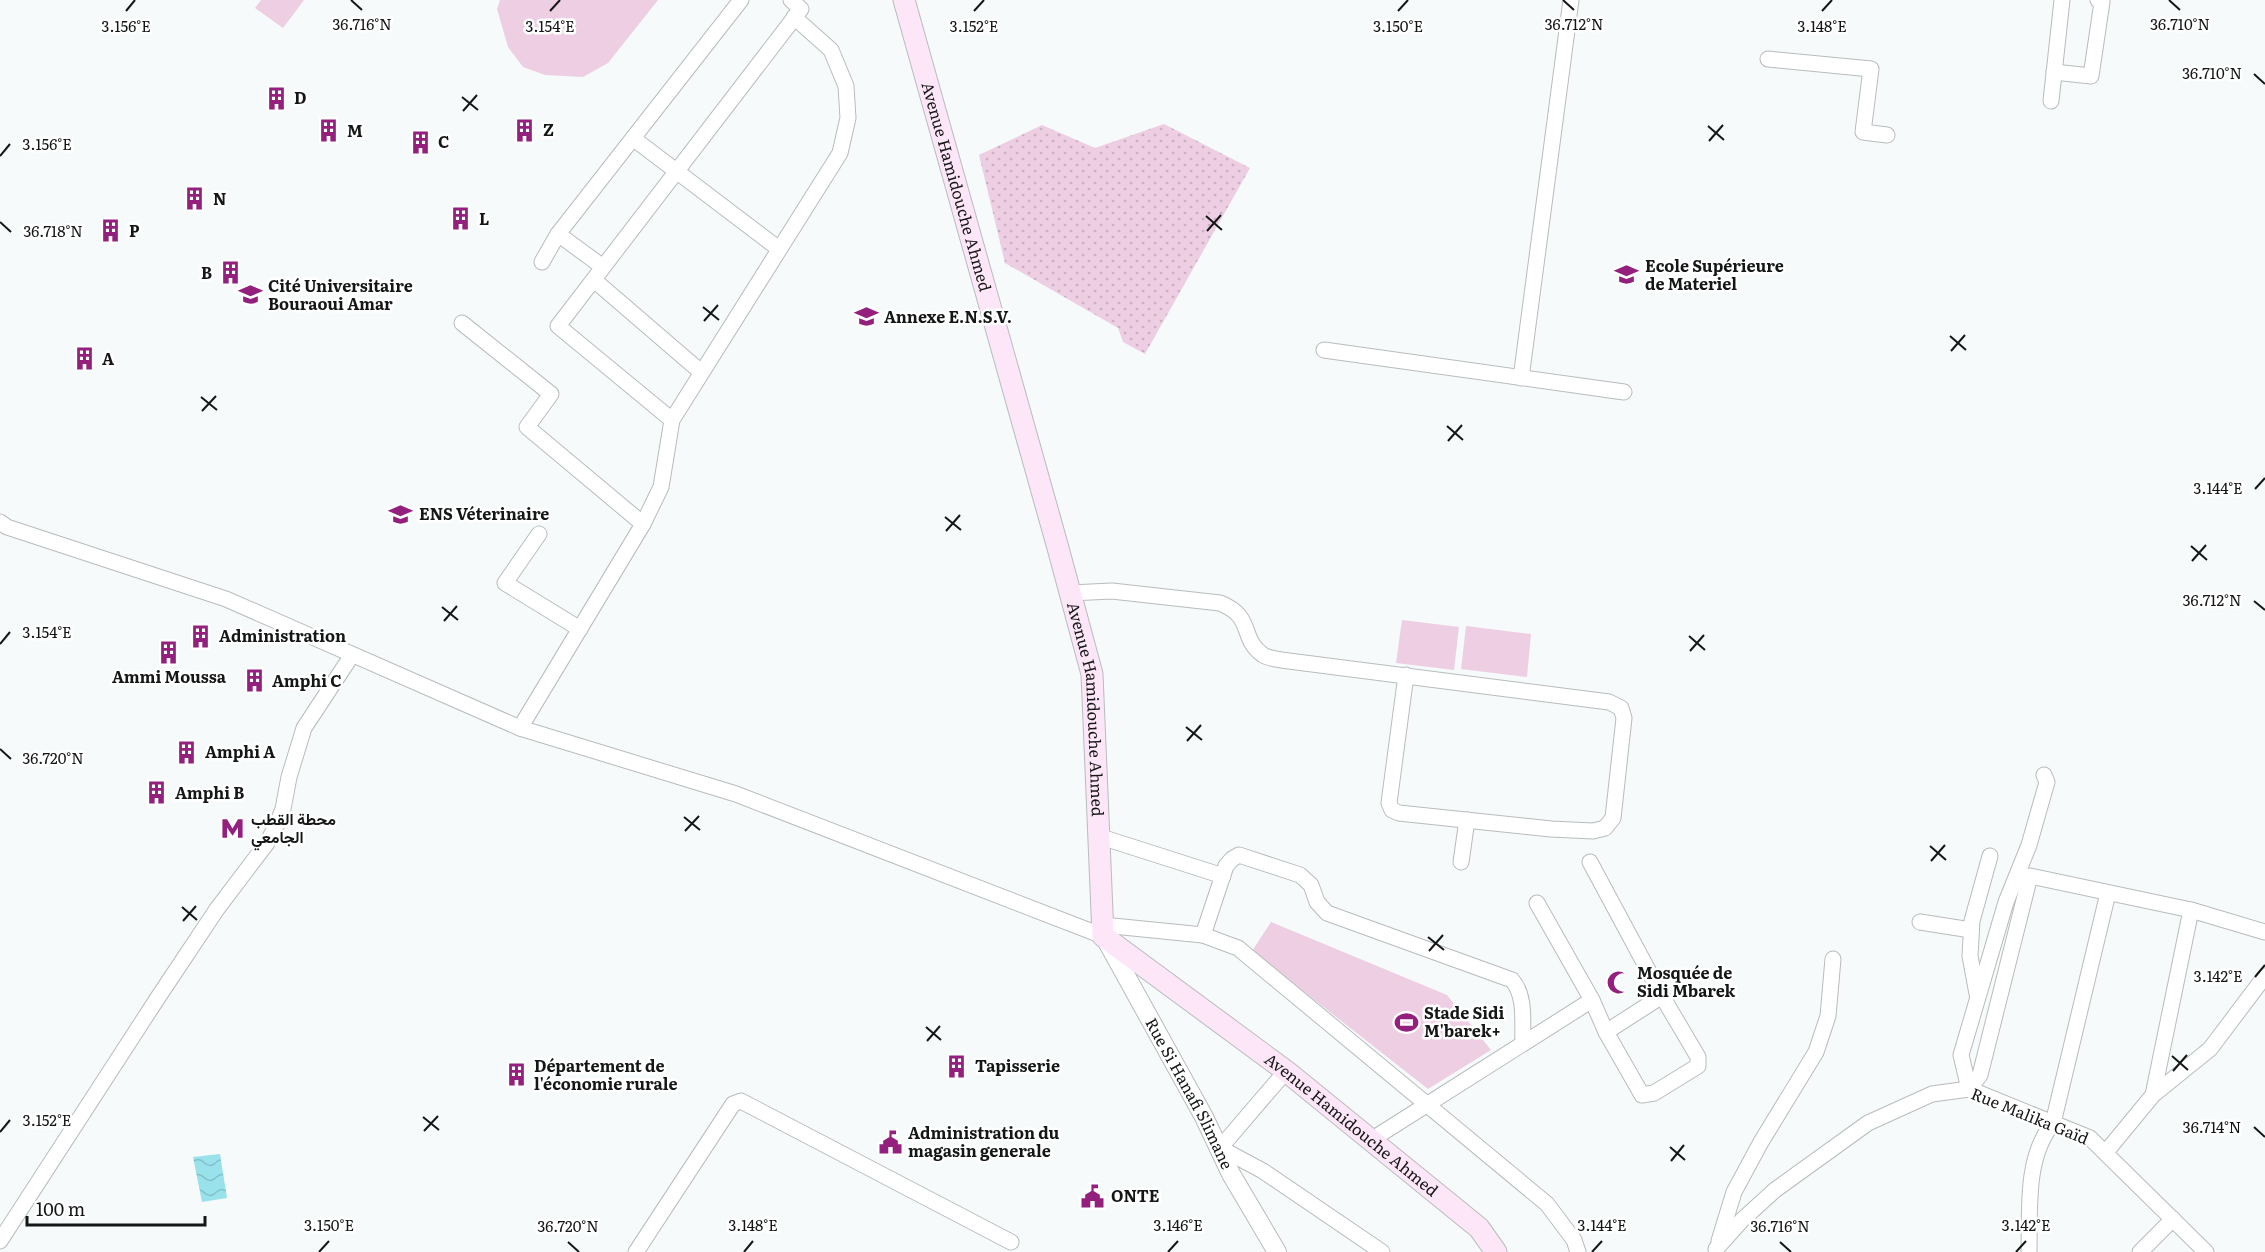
<svg xmlns="http://www.w3.org/2000/svg" width="2265" height="1252" font-family="Literata,Vazirmatn,serif">
  <style>
    .grass { fill: url(#grass-dots) }
    .pitch { fill: #edcee3 }
    .water { fill: url(#water-waves) }
    .lines { fill: none; stroke-linecap: round; stroke-linejoin: round }
    .minor-casing { stroke: #b8bcbc; stroke-width: 17 }
    .tertiary-casing { stroke: #b8bcbc; stroke-width: 20 }
    .secondary-casing { stroke: #b8bcbc; stroke-width: 23 }
    .minor { stroke: #fff; stroke-width: 15 }
    .tertiary { stroke: #fff; stroke-width: 18 }
    .secondary { stroke: #fde6f7; stroke-width: 21 }
    .ticks { fill: none; stroke: #151616; stroke-width: 2 }
    .labels { text-anchor: middle; stroke-width: 5; stroke-linejoin: round; paint-order: stroke }
    .poi-label { font-size: 16px; font-weight: bold; fill: #151616; stroke: #fff; text-anchor: start }
    .street-label { font-size: 16px; fill: #151616; stroke: #fff }
    .ticks-label { font-size: 15px; text-anchor: middle; fill: #151616; stroke: #fff; stroke-width: 5; stroke-linejoin: round; paint-order: stroke }
  </style>
  <defs>
    <pattern id="grass-dots" width="8" height="8" patternUnits="userSpaceOnUse" patternTransform="scale(1.5)"><rect width="8" height="8" fill="#edcee3"/><path d="M2 2h.1M6 6h.1" fill="none" stroke="#cab0c2" stroke-width="1.8" stroke-linecap="round"/></pattern>
    <pattern id="water-waves" width="16" height="10" patternUnits="userSpaceOnUse" patternTransform="scale(1.5)"><rect width="16" height="10" fill="#99e2eb"/><path d="M0 5q4-4 8 0t8 0" fill="none" stroke="#83c1c9"/></pattern>
  </defs>
  <rect width="100%" height="100%" fill="#f6fafb"/>
  <!-- grass -->
  <path class="grass" d="M1164 124 1250 168 1145 354 1123 342 1118 328 1005 263 979 155 1042 125 1095 148Z"/>
  <!-- pitch -->
  <g class="pitch">
    <path d="M261 0H304L283 28 255 8Z"/>
    <path d="M500 0H658L608 63 583 77 545 75 523 67 508 47 497 9Z"/>
    <path d="M1402 620 1459 627 1454 670 1396 663Z"/>
    <path d="M1466 626 1531 634 1527 677 1461 669Z"/>
    <path d="M1271 922 1447 995 1491 1050 1428 1089 1252 951Z"/>
  </g>
  <!-- water -->
  <path class="water" d="M220 1154 227 1198 202 1202 193 1157Z"/>
  <g class="lines">
    <defs>
      <g id="minor">
        <path d="M1768 59 1871 69 1863 132 1887 135"/>
        <path d="M2054 72 2091 76 2102 2 2098 0"/>
        <path d="M2051 101 2062 0"/>
        <path d="M634 139 779 249"/>
        <path d="M558 234 603 267"/>
        <path d="M542 262 558 234 741 0"/>
        <path d="M594 280 701 372"/>
        <path d="M462 323 551 394 527 427 643 524"/>
        <path d="M1324 350 1624 392"/>
        <path d="M1521 378 1571 0"/>
        <path d="M672 420 558 326 801 9 791 0"/>
        <path d="M0 522 7 527 226 599 520 728 736 794 1103 936"/>
        <path d="M539 534 505 583 580 629"/>
        <path d="M1070 593 1112 591 1220 603C1255 617 1239 638 1263 655 1268 658 1276 659 1281 660L1609 702 1621 708 1624 718 1613 818 1605 828 1593 831 1551 829 1399 813 1392 810 1389 803 1406 675"/>
        <path d="M520 728 643 524 661 487 672 420 840 153 848 118 846 86 831 50 794 17"/>
        <path d="M1098 836 1223 876"/>
        <path d="M1461 862 1467 820"/>
        <path d="M1537 903 1592 1000 1606 1032 1642 1095 1654 1093 1698 1066V1057L1662 996 1590 862"/>
        <path d="M1920 922 1971 930"/>
        <path d="M1103 925 1203 935"/>
        <path d="M1977 994 1970 956 1972 921 1990 856"/>
        <path d="M1606 1032 1662 996"/>
        <path d="M1523 1042C1522 1021 1526 996 1512 980L1327 913 1317 902 1311 885 1300 875 1239 855 1232 859 1226 866 1203 935 1238 948 1547 1204 1574 1240 1578 1252"/>
        <path d="M1286 1071 1220 1148 1263 1171 1382 1252"/>
        <path d="M1969 1089 1980 1075 2030 876 2191 910 2265 932"/>
        <path d="M1969 1089 1961 1055 2006 902 2029 845 2047 782 2044 775"/>
        <path d="M2153 1095 2191 910"/>
        <path d="M1371 1140 1592 1000"/>
        <path d="M2106 1152 2153 1095 2210 1049 2265 976"/>
        <path d="M0 1241 157 999 217 909 267 843 277 824 283 809 289 777 304 728 352 655"/>
        <path d="M1719 1241 1734 1192 1761 1142 1816 1052 1828 1016 1833 959"/>
        <path d="M1716 1249 1742 1220 1775 1190 1868 1123 1932 1094 1969 1089 2090 1138 2206 1252"/>
        <path d="M636 1252 733 1104 741 1101 1011 1242"/>
        <path d="M2029 1252C2030 1209 2025 1157 2053 1123L2108 893"/>
        <path d="M2140 1252 2173 1219"/>
      </g>
      <g id="tertiary">
        <path id="s1" d="M1105 938 1204 1117 1231 1174 1277 1252"/>
      </g>
      <g id="secondary">
        <path id="s2" d="M904 0 1058 548 1092 674 1103 936 1286 1071 1479 1228 1496 1252"/>
      </g>
    </defs>
    <!-- minor casing -->
    <use href="#minor" class="minor-casing"/>
    <!-- tertiary casing -->
    <use href="#tertiary" class="tertiary-casing"/>
    <!-- secondary casing -->
    <use href="#secondary" class="secondary-casing"/>
    <!-- minor -->
    <use href="#minor" class="minor"/>
    <!-- tertiary -->
    <use href="#tertiary" class="tertiary"/>
    <!-- secondary -->
    <use href="#secondary" class="secondary"/>
  </g>
  <!-- ticks -->
  <path class="ticks" d="M351 0 362 10M1563 0 1574 10M2169 0 2180 10M126 11 135 0M550 11 560 0M974 11 984 0M1398 11 1408 0M1822 11 1832 0M2254 74 2265 84M462 97 478 110M463 111 477 95M1708 126 1724 140M1709 141 1723 125M0 156 10 144M1206 216 1222 230M0 222 11 232M1207 231 1221 215M703 307 719 320M704 321 718 305M1950 336 1966 350M1951 351 1965 335M201 397 217 410M202 411 216 396M1447 426 1463 440M1448 441 1462 425M2255 489 2265 478M945 517 961 530M946 531 960 515M2191 546 2207 560M2192 561 2206 545M2254 601 2265 610M442 607 458 620M444 621 457 606M1689 636 1705 650M0 644 10 632M1690 651 1704 635M1186 727 1202 740M1187 741 1201 725M0 749 11 759M684 817 700 830M685 831 699 816M1930 846 1946 860M1931 861 1945 845M182 907 197 920M183 921 196 906M1428 937 1444 950M1429 951 1443 935M2255 977 2265 965M926 1027 941 1040M927 1041 940 1026M2172 1056 2188 1070M2173 1071 2187 1055M423 1117 439 1130M2254 1127 2265 1137M424 1131 438 1116M0 1132 10 1120M1670 1147 1685 1160M1671 1161 1684 1145M568 1242 579 1252M1780 1242 1791 1252M319 1252 329 1241M744 1252 753 1241M1168 1252 1178 1241M1592 1252 1602 1241M2016 1252 2026 1241"/>
  <!-- icons -->
  <defs>
    <symbol id="building-bare" viewBox="-9 -9 18 18"><path d="M-4-6H4V6H1V3H-1V6H-4ZM-2.5-4.3h1.7v1.8h-1.7ZM.8-4.3h1.7v1.8H.8ZM-2.5-1h1.7V.8h-1.7ZM.8-1h1.7V.8H.8Z" fill="#94207e" stroke="#fff" stroke-width="2.5" paint-order="stroke"/></symbol>
    <symbol id="university-bare" viewBox="-9 -9 18 18"><path d="M0-5L7-2L0 1L-7-2ZM-4 1L0 2.5L4 1V4Q0 6-4 4Z" fill="#94207e" stroke="#fff" stroke-width="2.5" paint-order="stroke"/></symbol>
    <symbol id="metro-bare" viewBox="-9 -9 18 18"><path d="M-5.5 5V-5H-3L0 0L3-5H5.5V5H3V-.5L0 4L-3-.5V5Z" fill="#94207e" stroke="#fff" stroke-width="2.5" paint-order="stroke"/></symbol>
    <symbol id="mosque-bare" viewBox="-9 -9 18 18"><path d="M3.5-4.9A6 6 0 1 0 3.5 4.9A5 5 0 1 1 3.5-4.9Z" fill="#94207e" stroke="#fff" stroke-width="2.5" paint-order="stroke"/></symbol>
    <symbol id="stadium-bare" viewBox="-9 -9 18 18"><path d="M0-5a6.5 5 0 1 0 0 10a6.5 5 0 1 0 0-10ZM-3.5-1.8h7v3.6h-7Z" fill="#94207e" stroke="#fff" stroke-width="2.5" paint-order="stroke"/></symbol>
    <symbol id="civic-bare" viewBox="-9 -9 18 18"><path d="M-.6-6.5H3V-4.5H.6V-3L4-1V1h2V6H-6V1h2V-1L-.6-3ZM-1.2 2.5V6h2.4V2.5Z" fill="#94207e" stroke="#fff" stroke-width="2.5" paint-order="stroke"/></symbol>
  </defs>
  <g fill-rule="evenodd">
    <use href="#building-bare" x="260" y="82" width="33" height="33"/>
    <use href="#building-bare" x="508" y="114" width="33" height="33"/>
    <use href="#building-bare" x="312" y="114" width="33" height="33"/>
    <use href="#building-bare" x="404" y="126" width="33" height="33"/>
    <use href="#building-bare" x="178" y="182" width="33" height="33"/>
    <use href="#building-bare" x="444" y="202" width="33" height="33"/>
    <use href="#building-bare" x="94" y="214" width="33" height="33"/>
    <use href="#building-bare" x="214" y="256" width="33" height="33"/>
    <use href="#university-bare" x="1610" y="258" width="33" height="33"/>
    <use href="#university-bare" x="234" y="278" width="33" height="33"/>
    <use href="#university-bare" x="850" y="300" width="33" height="33"/>
    <use href="#building-bare" x="68" y="342" width="33" height="33"/>
    <use href="#university-bare" x="384" y="498" width="33" height="33"/>
    <use href="#building-bare" x="184" y="620" width="33" height="33"/>
    <use href="#building-bare" x="152" y="636" width="33" height="33"/>
    <use href="#building-bare" x="238" y="664" width="33" height="33"/>
    <use href="#building-bare" x="170" y="736" width="33" height="33"/>
    <use href="#building-bare" x="140" y="776" width="33" height="33"/>
    <use href="#metro-bare" x="216" y="812" width="33" height="33"/>
    <use href="#mosque-bare" x="1602" y="966" width="33" height="33"/>
    <use href="#stadium-bare" x="1390" y="1006" width="33" height="33"/>
    <use href="#building-bare" x="940" y="1050" width="33" height="33"/>
    <use href="#building-bare" x="500" y="1058" width="33" height="33"/>
    <use href="#civic-bare" x="874" y="1126" width="33" height="33"/>
    <use href="#civic-bare" x="1076" y="1180" width="33" height="33"/>
  </g>
  <g class="labels">
    <!-- poi labels -->
    <g class="poi-label">
      <text x="294" y="104">D</text>
      <text x="543" y="136">Z</text>
      <text x="347" y="137">M</text>
      <text x="438" y="148">C</text>
      <text x="213" y="205">N</text>
      <text x="479" y="225">L</text>
      <text x="129" y="237">P</text>
      <text x="1645" y="272">Ecole Supérieure<tspan x="1645" dy="18">de Materiel</tspan></text>
      <text x="212" y="279" text-anchor="end">B</text>
      <text x="268" y="292">Cité Universitaire<tspan x="268" dy="18">Bouraoui Amar</tspan></text>
      <text x="884" y="323">Annexe E.N.S.V.</text>
      <text x="102" y="365">A</text>
      <text x="419" y="520">ENS Véterinaire</text>
      <text x="219" y="642">Administration</text>
      <text x="169" y="683" text-anchor="middle">Ammi Moussa</text>
      <text x="272" y="687">Amphi C</text>
      <text x="205" y="758">Amphi A</text>
      <text x="175" y="799">Amphi B</text>
      <text x="251" y="825">محطة القطب<tspan x="251" dy="18">الجامعي</tspan></text>
      <text x="1637" y="979">Mosquée de<tspan x="1637" dy="18">Sidi Mbarek</tspan></text>
      <text x="1424" y="1019">Stade Sidi<tspan x="1424" dy="18">M'barek+</tspan></text>
      <text x="534" y="1072">Département de<tspan x="534" dy="18">l'économie rurale</tspan></text>
      <text x="975" y="1072">Tapisserie</text>
      <text x="908" y="1139">Administration du<tspan x="908" dy="18">magasin generale</tspan></text>
      <text x="1111" y="1202">ONTE</text>
    </g>
    <!-- street labels -->
    <g class="street-label">
      <text dy="6" stroke="none"><textPath href="#s2" startOffset="194">Avenue Hamidouche Ahmed</textPath></text>
      <text dy="6" stroke="none"><textPath href="#s2" startOffset="734">Avenue Hamidouche Ahmed</textPath></text>
      <text dy="6" stroke="none"><textPath href="#s1" startOffset="177">Rue Si Hanafi Slimane</textPath></text>
      <text transform="translate(2030 1116) rotate(22)" y="6">Rue Malika Gaïd</text>
      <text dy="6" stroke="none"><textPath href="#s2" startOffset="1274">Avenue Hamidouche Ahmed</textPath></text>
    </g>
  </g>
  <g class="ticks-label">
    <text x="2180" y="30">36.710°N</text>
    <text x="362" y="30">36.716°N</text>
    <text x="1574" y="30">36.712°N</text>
    <text x="126" y="32">3.156°E</text>
    <text x="550" y="32">3.154°E</text>
    <text x="974" y="32">3.152°E</text>
    <text x="1398" y="32">3.150°E</text>
    <text x="1822" y="32">3.148°E</text>
    <text x="2212" y="79">36.710°N</text>
    <text x="47" y="150">3.156°E</text>
    <text x="53" y="237">36.718°N</text>
    <text x="2218" y="494">3.144°E</text>
    <text x="2212" y="606">36.712°N</text>
    <text x="47" y="638">3.154°E</text>
    <text x="53" y="764">36.720°N</text>
    <text x="2218" y="982">3.142°E</text>
    <text x="47" y="1126">3.152°E</text>
    <text x="2212" y="1133">36.714°N</text>
    <text x="329" y="1231">3.150°E</text>
    <text x="753" y="1231">3.148°E</text>
    <text x="1178" y="1231">3.146°E</text>
    <text x="1602" y="1231">3.144°E</text>
    <text x="2026" y="1231">3.142°E</text>
    <text x="568" y="1232">36.720°N</text>
    <text x="1780" y="1232">36.716°N</text>
  </g>
  <!-- scale -->
  <path d="M27 1216v9h178v-9" fill="none" stroke="#151616" stroke-width="3"/>
  <text x="36" y="1216" font-size="18" fill="#151616" stroke="#ffffff" stroke-width="4.5" paint-order="stroke">100 m</text>
</svg>
